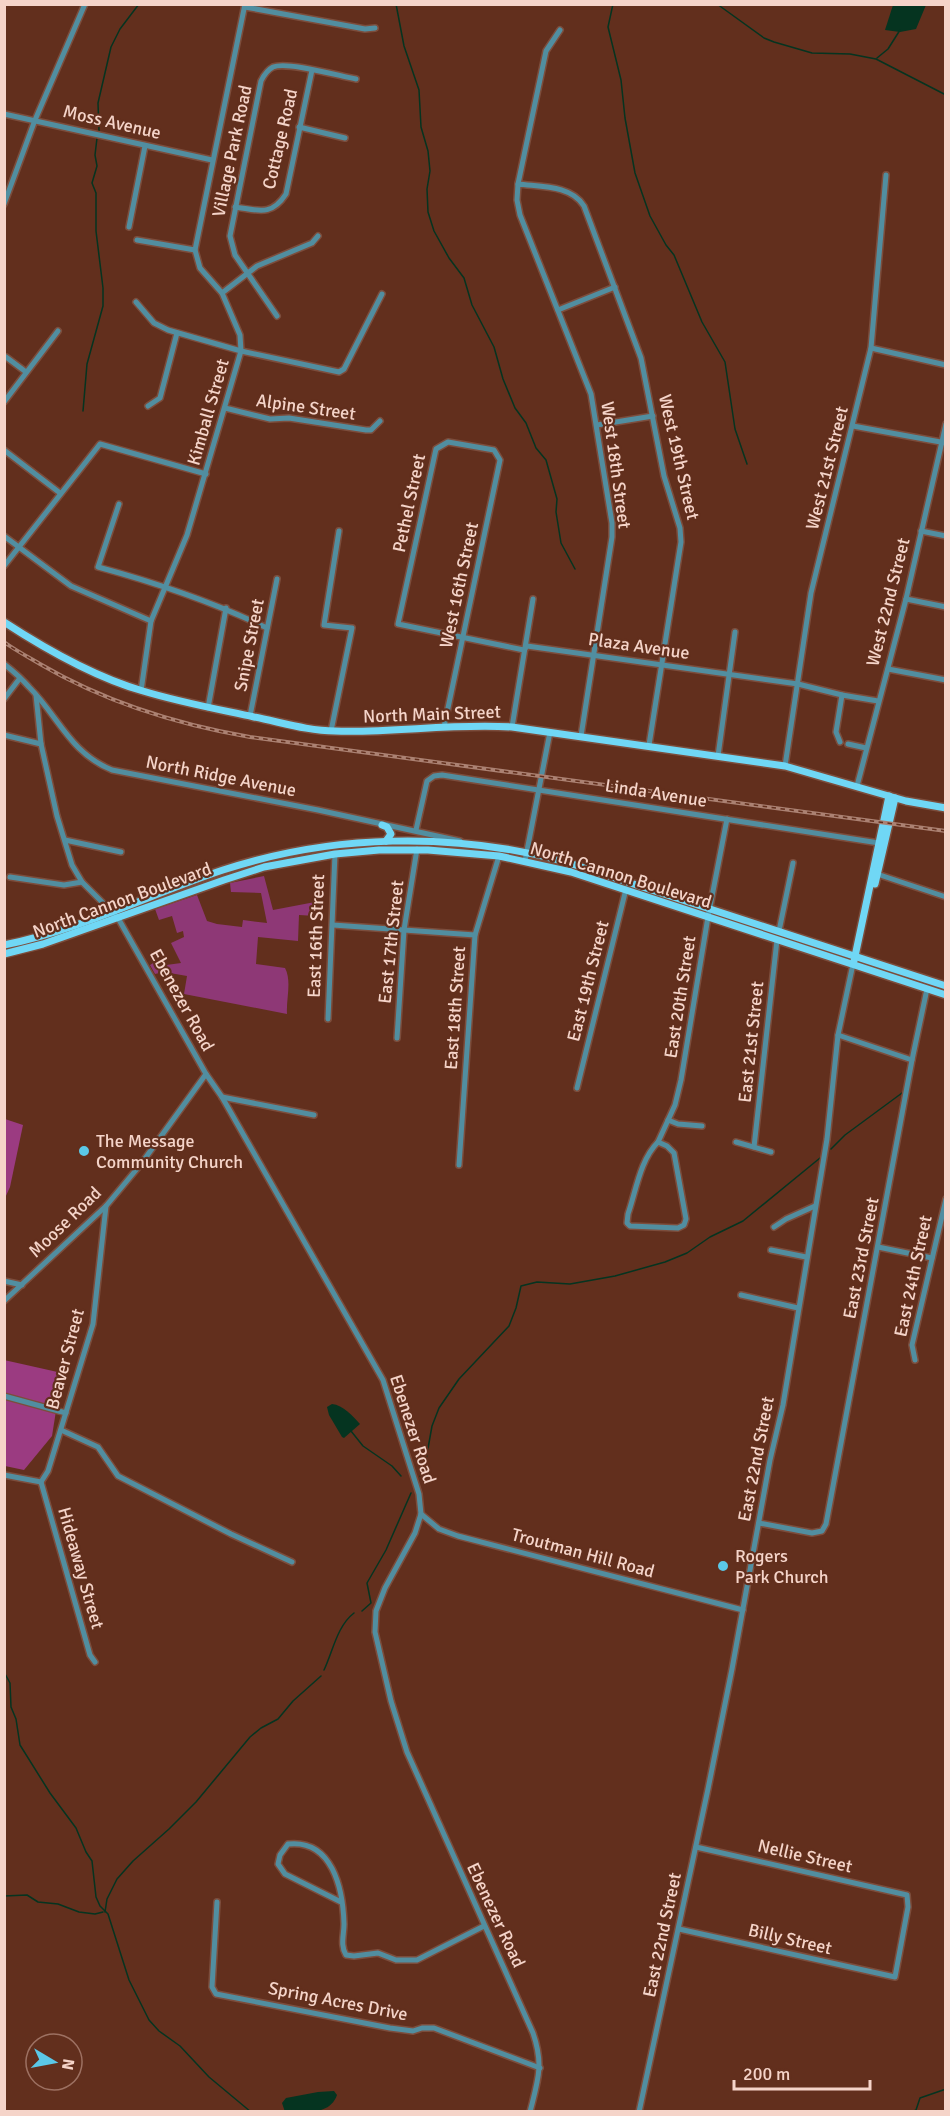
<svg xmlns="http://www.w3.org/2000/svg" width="950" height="2116" font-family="Signika,sans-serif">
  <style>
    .green { fill: #8e3876 }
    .forest { fill: #9b3b81 }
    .water { fill: #053420 }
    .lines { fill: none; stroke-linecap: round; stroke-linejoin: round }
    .stream { stroke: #053420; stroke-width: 1.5 }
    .minor-casing { stroke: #7c4d3c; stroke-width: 8 }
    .major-casing { stroke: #7c4d3c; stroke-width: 10 }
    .minor { stroke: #518ea0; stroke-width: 5 }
    .major { stroke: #70d7f5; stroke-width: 7 }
    .rail-casing { stroke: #ab8172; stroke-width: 4 }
    .rail { stroke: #622f1d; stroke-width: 1.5; stroke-dasharray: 4.5; stroke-linecap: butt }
    .poi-dot { fill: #5bc8e7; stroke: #622f1d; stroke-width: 2 }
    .labels { text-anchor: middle; stroke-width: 4.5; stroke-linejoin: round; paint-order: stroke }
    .street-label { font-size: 18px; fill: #f5d4c9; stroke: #622f1d }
    .poi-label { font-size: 18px; fill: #f5d4c9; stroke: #622f1d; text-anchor: start }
  </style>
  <rect width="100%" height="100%" fill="#622f1d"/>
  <!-- green -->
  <path class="green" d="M264 876 273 910 315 902V916L299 915 298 941 258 937 256 964 285 968C292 981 286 999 287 1014L184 994 187 976 164 972 155 974 150 965 155 962 159 966 181 963 171 943 184 937 183 931 177 933 172 916 159 920 155 909 197 895 207 921 217 924 242 927 243 920 267 923 261 893 231 892 230 883Z"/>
  <!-- forest -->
  <g class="forest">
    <path d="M5 1119 23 1125 10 1187 5 1198Z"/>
    <path d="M4 1360 62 1373 52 1436 24 1470 5 1466Z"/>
  </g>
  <!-- water -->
  <g class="water">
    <path d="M893 5H926L916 29 900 32 885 30Z"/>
    <path d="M332 1404C343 1405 353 1416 360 1424L344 1438 342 1437 329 1415 327 1407Z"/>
    <path d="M334 2091 337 2095C330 2116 303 2112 285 2112L282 2103 286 2098 318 2092Z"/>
  </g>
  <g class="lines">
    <!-- stream -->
    <g class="stream">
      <path d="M396 4 404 46 419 90 421 127 428 151 430 171 427 189 428 212 434 231 449 258 464 278 472 305 494 347 503 379 515 408 526 423 536 448 546 460 557 499 556 512 561 543 575 569"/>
      <path d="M613 4 608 27 621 80 625 118 635 173 650 216 666 245 674 255 702 322 725 362 735 429 747 464"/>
      <path d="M717 4 764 38 774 42 812 53 850 54 876 59 946 95"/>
      <path d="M877 58 888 49 900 30"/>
      <path d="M99 131 98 103 111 47 120 29 139 4"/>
      <path d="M83 411 87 364 103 306V288L96 231V193L92 183 97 166 95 155 97 138"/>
      <path d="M831 1149 845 1135 902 1093"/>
      <path d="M351 1431 363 1446 392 1466 401 1476"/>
      <path d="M420 1476 425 1465 432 1426 439 1408 459 1379 509 1326 516 1308 521 1286 537 1282 570 1284 615 1276 665 1262 687 1253 710 1237 743 1221 820 1158"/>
      <path d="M362 1611 371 1603 367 1583 386 1550 411 1493"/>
      <path d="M324 1670C333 1651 337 1626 354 1613"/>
      <path d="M4 1672 10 1683 11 1707 16 1719 20 1745 50 1793 76 1828 86 1852 92 1861 96 1897 100 1906 108 1914 129 1980 149 2020 159 2031 180 2046 209 2077 251 2112"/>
      <path d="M4 1896 27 1895 38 1902 58 1904 79 1912 95 1914 103 1912"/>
      <path d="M105 1912 107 1899 117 1879 133 1861 169 1829 196 1802 250 1737 261 1728 278 1719 293 1701 321 1676"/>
      <path d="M912 2112 916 2110 920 2098 946 2089"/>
    </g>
    <defs>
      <g id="minor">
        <path d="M245 7 365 29 375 28"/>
        <path d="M4 114 212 160"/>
        <path d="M299 127 345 138"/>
        <path d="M518 184 546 51 560 30"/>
        <path d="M4 204 35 120 85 4"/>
        <path d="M235 207C258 210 271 217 286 194L312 70"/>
        <path d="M129 227 145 146"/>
        <path d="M137 240 195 250"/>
        <path d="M222 293 257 266 312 243 318 236"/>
        <path d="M136 302 154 323 168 330 241 351 339 372 344 369 382 294"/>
        <path d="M558 310 615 287"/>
        <path d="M277 316 235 255 230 236 261 81C264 75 267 70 273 67 287 61 339 76 356 79"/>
        <path d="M871 348 946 365"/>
        <path d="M6 357 26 372"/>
        <path d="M4 402 58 331"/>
        <path d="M148 406 160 398 177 333"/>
        <path d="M225 408 270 419 289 418 366 430H371L380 421"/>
        <path d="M597 425 653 416"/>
        <path d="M853 426 946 443"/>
        <path d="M4 450 60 493"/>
        <path d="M119 504 98 567C157 583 213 602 267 628"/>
        <path d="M921 531 946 536"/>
        <path d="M4 536 71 586 151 621"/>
        <path d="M4 566 100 444 206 474"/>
        <path d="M906 599 946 607"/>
        <path d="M4 664C13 671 22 679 29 687 59 717 70 753 112 770L318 810 460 841"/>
        <path d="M888 669 946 680"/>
        <path d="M141 691 151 621 187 535 241 351 240 335 222 293 200 268 195 250 245 4"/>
        <path d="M36 695 41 744 57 816 72 865 82 882 118 918 206 1074 222 1097 383 1380 419 1494 421 1514 415 1533 385 1588 376 1611 375 1632 391 1701 407 1752 533 2033C544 2065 538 2080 530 2112"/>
        <path d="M4 699 20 678"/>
        <path d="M208 708 226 608"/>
        <path d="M250 716 277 579"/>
        <path d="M444 727 500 460 494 450 448 442 436 449 398 624 524 650 527 646 798 684 842 695 878 701"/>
        <path d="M512 727 533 599"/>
        <path d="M331 731 352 628 324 625 339 531"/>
        <path d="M4 735 41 744"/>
        <path d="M581 736 612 537V523L591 394 520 215 517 200 518 184C541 187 571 185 584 206L641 358 664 476 680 528 681 542 649 745"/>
        <path d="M840 742 836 732 842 695"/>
        <path d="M848 744 866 748"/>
        <path d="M718 756 735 632"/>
        <path d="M785 766 811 593 871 348 886 175"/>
        <path d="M857 786 906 599 946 424"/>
        <path d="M416 830 427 781 434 776 442 775 879 843"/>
        <path d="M65 840 121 852"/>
        <path d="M525 861 550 732"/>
        <path d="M874 873 946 897"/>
        <path d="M10 877 64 885 82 882"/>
        <path d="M333 925 475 935"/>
        <path d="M779 931 793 863"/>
        <path d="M328 1019 335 854"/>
        <path d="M838 1035 912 1060"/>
        <path d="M397 1038 404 930 417 849"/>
        <path d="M577 1088 626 889"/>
        <path d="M222 1097 314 1115"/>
        <path d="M668 1120 678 1124 702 1126"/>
        <path d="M658 1142 675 1105 681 1080 708 917 727 819"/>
        <path d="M658 1142 667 1146 674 1153 686 1219 684 1225 678 1228 630 1226 627 1223 628 1214C636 1191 640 1160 658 1142Z"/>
        <path d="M736 1142 771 1152"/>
        <path d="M754 1147 777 940"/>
        <path d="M459 1165 475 935 499 856"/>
        <path d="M774 1227 786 1219 815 1206"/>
        <path d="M878 1247 932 1258"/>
        <path d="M771 1250 806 1257"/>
        <path d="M4 1281 22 1285"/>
        <path d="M741 1295 798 1308"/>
        <path d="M4 1301 106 1206 141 1164 206 1074"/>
        <path d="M915 1360 912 1345 946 1199"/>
        <path d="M4 1396 66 1413"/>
        <path d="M61 1430 98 1447 118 1476 231 1534 292 1562"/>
        <path d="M4 1475 41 1482"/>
        <path d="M41 1482 48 1471 93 1324 106 1206"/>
        <path d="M41 1482 90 1655 95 1662"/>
        <path d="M421 1514 439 1529 458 1536 743 1610"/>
        <path d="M759 1523 812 1533 822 1531 826 1524 912 1060 927 989"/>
        <path d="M217 1902 212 1987 216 1994 390 2028 413 2031 422 2028H434L540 2068"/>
        <path d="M341 1902 285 1874 278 1864 280 1855 288 1844C332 1839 343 1888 344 1924 344 1935 340 1945 346 1955L354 1956 378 1953 396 1960H417L484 1926"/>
        <path d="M679 1929 895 1977 908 1907 907 1895 696 1847"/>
        <path d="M639 2112 708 1789 732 1669 770 1460 783 1405 827 1139 838 1035 853 964"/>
      </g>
      <g id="major">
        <path d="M4 622C47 650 94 677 143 691 179 702 217 709 254 717 280 722 308 731 335 731 394 733 453 723 512 727L785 766 906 801 946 808"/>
        <path d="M382 825 387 827 391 834 386 841"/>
        <path d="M875 884 895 798"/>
        <path d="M4 945C80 930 151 894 223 870 333 834 452 832 563 861L946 986"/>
        <path d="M4 954 43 944 224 880 264 867 335 854 379 850H428L499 856 571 872 946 995"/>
        <path d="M854 961 889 796"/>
      </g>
    </defs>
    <!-- minor casing -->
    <use href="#minor" class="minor-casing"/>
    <!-- major casing -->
    <use href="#major" class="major-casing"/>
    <!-- minor -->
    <use href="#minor" class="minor"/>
    <!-- major -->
    <use href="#major" class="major"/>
    <defs>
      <path id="rail" d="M4 642C15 650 28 657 40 664 105 702 175 724 250 737L946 831"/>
    </defs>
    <!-- rail casing -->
    <use href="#rail" class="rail-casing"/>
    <!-- rail -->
    <use href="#rail" class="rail"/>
  </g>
  <!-- markers -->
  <g class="poi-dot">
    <circle cx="84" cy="1151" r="6"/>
    <circle cx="723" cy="1566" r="6"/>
  </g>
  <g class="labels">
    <!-- street labels -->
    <g class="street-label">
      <text transform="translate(112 122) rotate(13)" y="6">Moss Avenue</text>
      <text transform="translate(280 139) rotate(-77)" y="6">Cottage Road</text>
      <text transform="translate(232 151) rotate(-78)" y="6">Village Park Road</text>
      <text transform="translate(306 407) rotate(8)" y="6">Alpine Street</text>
      <text transform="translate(208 412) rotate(-74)" y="6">Kimball Street</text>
      <text transform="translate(679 457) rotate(77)" y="6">West 19th Street</text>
      <text transform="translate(616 465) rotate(82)" y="6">West 18th Street</text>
      <text transform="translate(827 468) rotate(-76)" y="6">West 21st Street</text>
      <text transform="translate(409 503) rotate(-78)" y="6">Pethel Street</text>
      <text transform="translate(459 585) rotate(-78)" y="6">West 16th Street</text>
      <text transform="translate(888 602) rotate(-76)" y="6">West 22nd Street</text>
      <text transform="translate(249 645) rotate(-79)" y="6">Snipe Street</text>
      <text transform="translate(639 646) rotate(8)" y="6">Plaza Avenue</text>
      <text transform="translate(432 714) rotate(-2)" y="6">North Main Street</text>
      <text transform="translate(221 776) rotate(11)" y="6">North Ridge Avenue</text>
      <text transform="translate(656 793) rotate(9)" y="6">Linda Avenue</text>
      <text transform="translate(621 875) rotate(17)" y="6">North Cannon Boulevard</text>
      <text transform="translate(122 900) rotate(-20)" y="6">North Cannon Boulevard</text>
      <text transform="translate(316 936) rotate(-88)" y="6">East 16th Street</text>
      <text transform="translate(391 942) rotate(-84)" y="6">East 17th Street</text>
      <text transform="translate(588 981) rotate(-76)" y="6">East 19th Street</text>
      <text transform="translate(680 997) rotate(-81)" y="6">East 20th Street</text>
      <text transform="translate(182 1000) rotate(61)" y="6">Ebenezer Road</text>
      <text transform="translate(455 1008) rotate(-86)" y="6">East 18th Street</text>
      <text transform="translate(751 1042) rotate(-84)" y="6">East 21st Street</text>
      <text transform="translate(65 1222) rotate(-44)" y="6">Moose Road</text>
      <text transform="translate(861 1258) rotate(-79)" y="6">East 23rd Street</text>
      <text transform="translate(913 1276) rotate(-78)" y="6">East 24th Street</text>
      <text transform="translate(65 1359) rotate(-75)" y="6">Beaver Street</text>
      <text transform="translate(413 1429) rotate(72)" y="6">Ebenezer Road</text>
      <text transform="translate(756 1459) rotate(-79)" y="6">East 22nd Street</text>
      <text transform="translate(583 1553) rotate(15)" y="6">Troutman Hill Road</text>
      <text transform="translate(81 1568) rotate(74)" y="6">Hideaway Street</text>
      <text transform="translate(805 1856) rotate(13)" y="6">Nellie Street</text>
      <text transform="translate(496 1915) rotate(65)" y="6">Ebenezer Road</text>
      <text transform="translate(662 1935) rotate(-78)" y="6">East 22nd Street</text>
      <text transform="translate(790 1939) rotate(13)" y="6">Billy Street</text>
      <text transform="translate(338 2001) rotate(11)" y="6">Spring Acres Drive</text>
    </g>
    <!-- poi labels -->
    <g class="poi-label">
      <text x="96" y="1147">The Message<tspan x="96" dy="21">Community Church</tspan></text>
      <text x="735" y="1562">Rogers<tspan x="735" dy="21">Park Church</tspan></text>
    </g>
  </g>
  <!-- border -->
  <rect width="950" height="2116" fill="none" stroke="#f5d4c9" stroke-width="12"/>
  <!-- north arrow -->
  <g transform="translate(54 2062) rotate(100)"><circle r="28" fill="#622f1d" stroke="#9d7162" stroke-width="1.5"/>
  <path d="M0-4.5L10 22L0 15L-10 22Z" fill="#5bc8e7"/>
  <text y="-9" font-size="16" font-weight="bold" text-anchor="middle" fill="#f5d4c9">N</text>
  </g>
  <!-- scale -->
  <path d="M734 2080v9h136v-9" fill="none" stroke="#f5d4c9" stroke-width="3"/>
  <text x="743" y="2080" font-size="18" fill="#f5d4c9" stroke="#622f1d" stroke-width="4.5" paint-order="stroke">200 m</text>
</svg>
